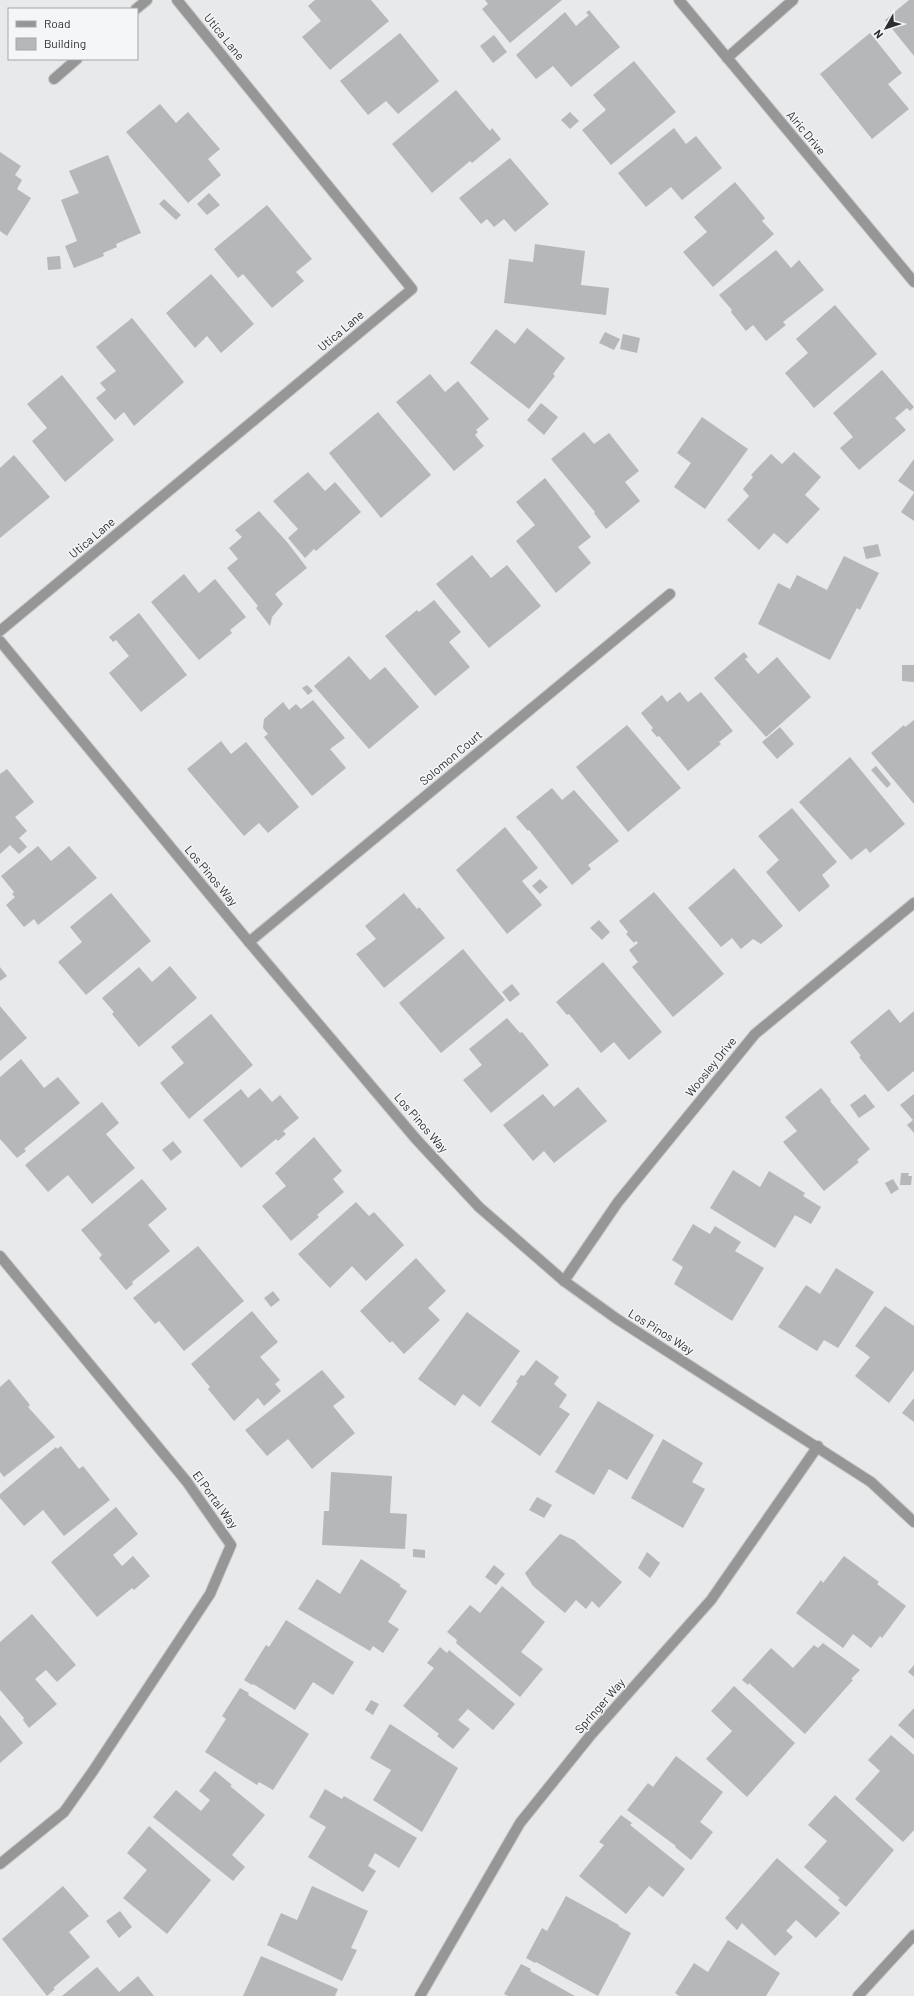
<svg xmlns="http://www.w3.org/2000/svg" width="914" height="1996" font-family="Barlow,sans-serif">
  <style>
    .building { fill: #b5b7b9 }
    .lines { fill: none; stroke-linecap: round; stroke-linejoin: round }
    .street-casing { stroke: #c6c7c8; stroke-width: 12 }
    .street { stroke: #979696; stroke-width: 10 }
    .labels { text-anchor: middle; stroke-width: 3; stroke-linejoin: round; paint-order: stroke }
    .street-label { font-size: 12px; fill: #2d2d2e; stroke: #f4f6f8 }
  </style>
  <rect width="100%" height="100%" fill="#e7e9ea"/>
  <!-- building -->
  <g class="building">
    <path d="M315 0H371L389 21 330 70 302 37 321 21 308 6Z"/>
    <path d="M485 0H562L510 43 482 9 488 4Z"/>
    <path d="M909 0H914V56L885 20Z"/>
    <path d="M589 10 620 47 571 87 553 66 536 79 516 55 565 12 576 26 589 15 586 13Z"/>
    <path d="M400 33 439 81 398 114 386 101 368 115 340 81Z"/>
    <path d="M870 33 902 73 888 84 909 109 872 139 820 74Z"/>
    <path d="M494 35 507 52 493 63 480 46Z"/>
    <path d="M634 61 676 112 611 165 582 130 606 110 593 95Z"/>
    <path d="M456 90 490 131 492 128 501 139 472 163 470 161 432 193 392 144Z"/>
    <path d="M160 104 176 123 188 112 220 149 208 159 221 175 188 203 126 132Z"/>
    <path d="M570 112 579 121 570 129 561 120Z"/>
    <path d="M674 128 686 144 696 136 722 168 682 200 671 187 646 207 618 173Z"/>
    <path d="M0 152 21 166 15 175 22 180 17 189 31 198 7 236 0 231Z"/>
    <path d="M108 155 141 233 116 244 117 247 103 253 104 256 74 268 65 246 77 241 61 200 79 193 69 171Z"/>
    <path d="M510 158 549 204 515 232 504 219 494 227 487 219 481 224 459 198Z"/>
    <path d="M735 182 765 218 762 221 774 234 713 287 683 252 707 232 694 217Z"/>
    <path d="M209 193 220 205 207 215 197 204Z"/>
    <path d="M164 199 181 215 176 220 159 204Z"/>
    <path d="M267 205 312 259 296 272 304 281 272 308 243 274 238 278 214 249Z"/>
    <path d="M535 244 585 251 581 285 609 288 606 315 504 303 509 259 533 262Z"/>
    <path d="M776 250 791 268 799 260 824 290 783 322 786 325 766 341 753 325 746 331 731 312 732 310 719 295Z"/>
    <path d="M60 256 61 269 48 270 47 257Z"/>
    <path d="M211 274 254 324 221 353 207 336 195 348 166 313Z"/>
    <path d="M835 305 877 354 814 408 785 373 808 353 796 339Z"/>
    <path d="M132 318 184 382 134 426 124 412 115 420 96 398 106 390 100 383 116 371 96 347Z"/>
    <path d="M527 328 565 358 553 374 555 376 529 409 470 363 496 329 515 344Z"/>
    <path d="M605 332 620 339 614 350 599 343Z"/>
    <path d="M623 334 640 338 637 353 620 349Z"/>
    <path d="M882 370 914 407 910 411 907 408 895 418 906 430 859 470 840 448 853 437 833 413Z"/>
    <path d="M430 374 445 392 458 381 489 419 476 430 478 432 475 435 484 446 454 471 396 402Z"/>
    <path d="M62 375 114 440 65 482 32 441 47 428 27 404Z"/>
    <path d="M541 403 558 417 544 435 527 420Z"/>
    <path d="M378 412 431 475 381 518 329 453Z"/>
    <path d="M702 417 748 449 705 509 674 487 691 463 677 453Z"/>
    <path d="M584 432 594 444 609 433 639 471 625 482 640 501 606 529 594 513 595 512 551 459Z"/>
    <path d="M794 452 821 477 805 495 820 509 787 544 774 533 759 550 727 520 749 496 743 489 753 477 751 475 771 454 782 464Z"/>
    <path d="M14 455 50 497 0 538V468Z"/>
    <path d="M914 459V492L898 481Z"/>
    <path d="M308 472 325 491 335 482 361 512 316 551 314 549 305 558 288 538 298 529 273 501Z"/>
    <path d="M545 478 591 537 578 547 591 563 556 593 516 541 535 525 516 502Z"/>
    <path d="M914 493V521L901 512Z"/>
    <path d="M259 511 287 542 307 568 275 594 283 604 272 617 270 626 256 608 258 606 227 568 238 559 229 548 242 537 235 530Z"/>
    <path d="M878 544 881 556 866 559 863 547Z"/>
    <path d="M472 555 491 578 507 565 541 606 489 648 436 584Z"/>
    <path d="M844 556 879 573 860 610 857 608 830 660 758 624 778 583 790 589 797 575 827 590Z"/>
    <path d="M184 574 199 593 215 579 246 617 230 630 232 633 199 660 151 602Z"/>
    <path d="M434 600 461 632 449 642 470 667 435 696 385 636 417 610 419 612Z"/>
    <path d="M139 613 187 675 141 712 109 673 129 656 116 640 113 642 109 637Z"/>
    <path d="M744 652 748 657 745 659 758 674 777 657 811 697 766 737 714 678Z"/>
    <path d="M349 656 370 680 385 667 419 707 369 749 314 686Z"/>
    <path d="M902 665H914V682L902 681Z"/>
    <path d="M307 685 313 691 308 695 302 688Z"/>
    <path d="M680 692 688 702 701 692 733 731 719 742 721 744 688 771 659 736 657 737 651 730 653 728 641 713 662 695 667 702Z"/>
    <path d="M313 700 345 738 330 749 346 768 312 796 264 737 268 734 263 728 264 719 283 702 289 710 296 704 301 709Z"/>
    <path d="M914 720V804L871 753 904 725 905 727Z"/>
    <path d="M627 725 681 788 628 832 576 767Z"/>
    <path d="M780 727 794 744 777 759 762 742Z"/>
    <path d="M221 741 231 754 246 742 299 807 268 833 259 823 244 836 187 769Z"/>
    <path d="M850 757 905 824 870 853 866 848 851 860 799 802Z"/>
    <path d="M876 766 891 784 887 788 871 770Z"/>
    <path d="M7 769 34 802 15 817 27 831 19 838 27 847 19 854 10 845 0 854V774Z"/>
    <path d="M552 788 562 800 574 790 619 841 588 865 591 869 572 885 529 830 528 831 516 817Z"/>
    <path d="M792 808 837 862 822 875 830 886 799 912 766 872 779 860 758 836Z"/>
    <path d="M505 827 538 868 522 881 542 905 507 934 456 870Z"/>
    <path d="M38 846 51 861 69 846 97 878 38 925 34 919 24 927 6 905 15 897 12 894 14 892 1 876Z"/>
    <path d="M734 868 783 926 761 944 753 939 741 949 732 938 721 947 688 908Z"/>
    <path d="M540 879 548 887 540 894 532 886Z"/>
    <path d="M654 892 724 974 673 1017 632 967 638 962 629 950 638 943 636 941 634 943 626 934 628 932 619 921Z"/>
    <path d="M111 893 151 941 86 995 58 962 82 942 70 927Z"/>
    <path d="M404 893 417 909 419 907 445 938 384 988 356 954 376 939 365 926Z"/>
    <path d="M599 920 610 932 602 940 590 928Z"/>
    <path d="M463 949 505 1000 441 1053 399 1003Z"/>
    <path d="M603 962 662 1032 629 1060 614 1042 601 1053 569 1014 567 1015 556 1002Z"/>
    <path d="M170 966 197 998 139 1047 112 1014 114 1012 102 998 139 967 152 982Z"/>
    <path d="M0 967 7 976 0 981Z"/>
    <path d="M512 984 520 994 510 1002 502 992Z"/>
    <path d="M0 1006 27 1038 0 1061Z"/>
    <path d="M889 1009 900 1023 914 1011V1071L888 1092 859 1057 861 1056 850 1042Z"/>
    <path d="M211 1014 253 1065 189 1119 160 1083 184 1063 171 1047Z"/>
    <path d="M507 1018 520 1033 522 1032 549 1065 491 1113 463 1080 482 1065 469 1049Z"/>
    <path d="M21 1059 44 1088 58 1077 80 1103 24 1149 26 1151 17 1158 0 1139V1077Z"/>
    <path d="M578 1087 607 1121 554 1163 544 1151 533 1161 503 1125 543 1094 554 1107Z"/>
    <path d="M260 1088 272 1102 280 1095 299 1118 283 1131 286 1134 278 1141 276 1139 241 1168 203 1120 241 1089 248 1098Z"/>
    <path d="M821 1088 831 1100 830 1101 870 1149 857 1160 859 1162 824 1191 783 1142 797 1131 785 1117Z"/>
    <path d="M865 1094 875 1107 859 1118 850 1105Z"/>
    <path d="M914 1094V1133L907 1125 913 1120 900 1105Z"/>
    <path d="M102 1102 119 1123 106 1134 135 1168 92 1204 68 1175 48 1192 25 1165Z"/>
    <path d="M314 1137 342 1171 333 1179 344 1192 317 1215 319 1217 291 1241 262 1206 286 1186 275 1173Z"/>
    <path d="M173 1141 182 1152 171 1161 162 1150Z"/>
    <path d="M733 1170 760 1187 769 1171 805 1193 803 1196 821 1207 811 1224 795 1215 775 1248 710 1208Z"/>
    <path d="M901 1173H909L908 1176H912L911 1185H900Z"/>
    <path d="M142 1179 167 1209 148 1225 170 1251 132 1282 133 1284 126 1290 99 1258 102 1255 81 1230Z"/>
    <path d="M893 1179 899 1189 891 1194 885 1183Z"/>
    <path d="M356 1202 369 1216 374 1212 404 1245 366 1281 352 1266 330 1288 298 1254Z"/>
    <path d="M693 1224 710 1234 715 1226 741 1242 735 1251 764 1268 732 1321 674 1284 683 1267 672 1260Z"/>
    <path d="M198 1246 244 1301 184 1351 159 1321 155 1324 133 1298Z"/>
    <path d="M416 1258 446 1291 428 1308 440 1320 404 1354 392 1341 390 1343 360 1311Z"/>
    <path d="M836 1268 874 1292 838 1348 824 1340 817 1351 778 1327 806 1285 820 1294Z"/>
    <path d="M273 1291 280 1300 271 1307 264 1298Z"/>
    <path d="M885 1306 914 1326V1370L889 1403 855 1376 870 1357 855 1346Z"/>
    <path d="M252 1311 278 1342 260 1357 280 1380 275 1384 281 1391 264 1406 258 1398 234 1421 208 1389 210 1387 191 1364Z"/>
    <path d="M467 1312 520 1351 480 1407 463 1394 455 1406 418 1379Z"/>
    <path d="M536 1360 559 1377 554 1384 567 1395 559 1407 570 1414 540 1456 491 1422 518 1383 516 1382 521 1375 524 1376Z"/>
    <path d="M322 1370 345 1397 333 1406 355 1433 312 1469 288 1439 267 1456 245 1430Z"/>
    <path d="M9 1379 30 1405 28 1407 55 1437 4 1477 0 1472V1387Z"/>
    <path d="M914 1398V1422L902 1413Z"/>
    <path d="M598 1401 654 1435 627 1480 609 1469 594 1495 555 1472Z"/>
    <path d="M663 1439 703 1463 692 1482 705 1489 683 1528 631 1498Z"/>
    <path d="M61 1446 79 1469 83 1466 110 1500 64 1536 43 1510 24 1526 0 1498V1494L56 1447 57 1449Z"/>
    <path d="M331 1472 392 1476 390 1513 407 1514 405 1549 322 1545 324 1511H329Z"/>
    <path d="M537 1497 552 1505 544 1518 529 1510Z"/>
    <path d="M116 1507 138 1534 113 1555 122 1566 133 1556 150 1576 134 1590 132 1588 97 1617 51 1562Z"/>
    <path d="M560 1534 574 1540 622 1582 599 1608 592 1601 586 1609 576 1600 565 1613 533 1586 525 1573Z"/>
    <path d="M413 1549 425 1550V1558L413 1557Z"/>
    <path d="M647 1552 660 1563 650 1578 638 1568Z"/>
    <path d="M844 1556 879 1582 877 1584 906 1606 882 1638 880 1636 871 1648 853 1634 843 1648 796 1613 821 1580 823 1583Z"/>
    <path d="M361 1559 401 1585 399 1586 407 1591 388 1622 399 1629 383 1653 373 1646 370 1651 298 1609 317 1579 340 1594Z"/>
    <path d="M494 1565 505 1574 496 1585 485 1577Z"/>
    <path d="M502 1586 545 1622 521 1652 543 1669 520 1697 456 1643 457 1640 447 1632 470 1605 480 1613Z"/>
    <path d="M32 1614 76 1665 57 1682 46 1670 35 1679 57 1704 29 1728 23 1720 24 1718 0 1690V1642Z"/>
    <path d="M286 1620 354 1662 333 1695 313 1682 295 1710 253 1684 252 1685 244 1680 266 1645 269 1647Z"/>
    <path d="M823 1643 860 1670 851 1679 853 1680 805 1734 749 1683 748 1685 742 1680 771 1648 793 1668 814 1645 818 1648Z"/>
    <path d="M440 1647 447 1653 449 1650 515 1704 493 1730 468 1709 458 1720 470 1729 453 1749 437 1736 439 1734 403 1706 434 1668 427 1663Z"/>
    <path d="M914 1665V1677L908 1672Z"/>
    <path d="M734 1686 795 1743 747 1797 706 1759 732 1731 711 1711Z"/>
    <path d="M240 1688 249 1693 248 1695 309 1734 273 1790 259 1782 257 1785 205 1752 226 1719 222 1716Z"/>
    <path d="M371 1700 379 1704 373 1715 365 1710Z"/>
    <path d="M914 1708V1739L898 1725Z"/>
    <path d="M0 1715 23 1743 0 1763Z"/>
    <path d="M390 1724 458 1768 422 1832 373 1800 391 1770 370 1758Z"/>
    <path d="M891 1735 914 1755V1830L903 1842 855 1799 880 1771 868 1760Z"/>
    <path d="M676 1756 723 1792 700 1822 713 1832 691 1860 675 1847 676 1846 627 1810 648 1783 653 1787Z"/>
    <path d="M215 1771 232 1785 230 1786 265 1815 232 1855 245 1867 233 1881 153 1817 176 1790 201 1811 210 1800 199 1791Z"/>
    <path d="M325 1789 342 1799 344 1796 417 1838 399 1868 375 1853 368 1866 376 1871 363 1892 308 1857 326 1827 309 1817Z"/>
    <path d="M835 1795 894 1850 846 1907 838 1900 840 1898 804 1867 827 1841 808 1825Z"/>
    <path d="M621 1815 632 1823 630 1825 685 1869 663 1897 649 1886 626 1914 579 1876 604 1845 599 1842Z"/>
    <path d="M149 1826 211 1880 167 1934 123 1898 147 1870 127 1853Z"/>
    <path d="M777 1858 840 1913 816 1938 796 1920 786 1931 793 1937 775 1956 742 1923 737 1930 725 1918Z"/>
    <path d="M63 1886 89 1916 69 1932 90 1957 53 1988 55 1989 47 1996 2 1939Z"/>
    <path d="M312 1886 368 1911 351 1948 357 1950 342 1981 267 1945 281 1913 297 1920Z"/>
    <path d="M566 1896 619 1925 618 1926 631 1933 598 1996 536 1962 535 1963 526 1958 542 1928 547 1931Z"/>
    <path d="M120 1911 132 1927 119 1938 106 1921Z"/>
    <path d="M728 1940 780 1973 766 1996H679L675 1993 694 1963 708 1972Z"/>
    <path d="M261 1956 338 1989 335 1996H243Z"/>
    <path d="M521 1964 531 1969 530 1971 575 1996H508L504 1994Z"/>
    <path d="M97 1967 119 1992 138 1976 154 1996H62Z"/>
  </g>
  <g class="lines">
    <defs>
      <g id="street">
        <path d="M679 0 914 282"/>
        <path d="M136 9 147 0"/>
        <path d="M727 58 793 0"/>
        <path d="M54 79 77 59"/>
        <path d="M0 631 412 289 177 0"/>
        <path d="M0 641 249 942 416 1139 479 1207 564 1281 617 1319 871 1482 914 1522"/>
        <path d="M249 942 670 594"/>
        <path d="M0 1256 187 1482 231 1545 210 1594 93 1771 64 1812 0 1864"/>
        <path d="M564 1281 618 1202 755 1034 914 903"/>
        <path d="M420 1996 520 1823 590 1736 711 1600 818 1446"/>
        <path d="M858 1996 914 1935"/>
      </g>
    </defs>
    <!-- street casing -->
    <use href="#street" class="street-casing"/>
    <!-- street -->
    <use href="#street" class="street"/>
  </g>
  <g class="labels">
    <!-- street labels -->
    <g class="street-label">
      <text transform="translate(224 37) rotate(51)" y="4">Utica Lane</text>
      <text transform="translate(806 133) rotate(50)" y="4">Alric Drive</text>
      <text transform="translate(341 331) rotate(-40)" y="4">Utica Lane</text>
      <text transform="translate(92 538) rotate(-40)" y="4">Utica Lane</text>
      <text transform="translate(451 758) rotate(-40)" y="4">Solomon Court</text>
      <text transform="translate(211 876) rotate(50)" y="4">Los Pinos Way</text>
      <text transform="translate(711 1067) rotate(-51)" y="4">Woosley Drive</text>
      <text transform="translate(421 1123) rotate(49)" y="4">Los Pinos Way</text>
      <text transform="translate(661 1332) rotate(32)" y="4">Los Pinos Way</text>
      <text transform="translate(215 1500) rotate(54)" y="4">El Portal Way</text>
      <text transform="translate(600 1706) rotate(-49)" y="4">Springer Way</text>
    </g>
  </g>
  <!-- legend -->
  <rect x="8" y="8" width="130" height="52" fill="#f4f6f8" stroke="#a4a6a7"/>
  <rect x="16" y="21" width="20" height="6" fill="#979696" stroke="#a4a6a7"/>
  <text x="44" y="28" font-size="12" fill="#2d2d2e">Road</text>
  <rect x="16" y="38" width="20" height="12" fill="#b5b7b9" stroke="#a4a6a7"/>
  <text x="44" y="48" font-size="12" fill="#2d2d2e">Building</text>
  <!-- north arrow -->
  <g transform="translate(886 28) rotate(231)" stroke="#f4f6f8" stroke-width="3" paint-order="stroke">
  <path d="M0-3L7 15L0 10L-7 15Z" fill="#2d2d2e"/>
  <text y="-6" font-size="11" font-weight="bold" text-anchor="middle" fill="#2d2d2e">N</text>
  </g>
</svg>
